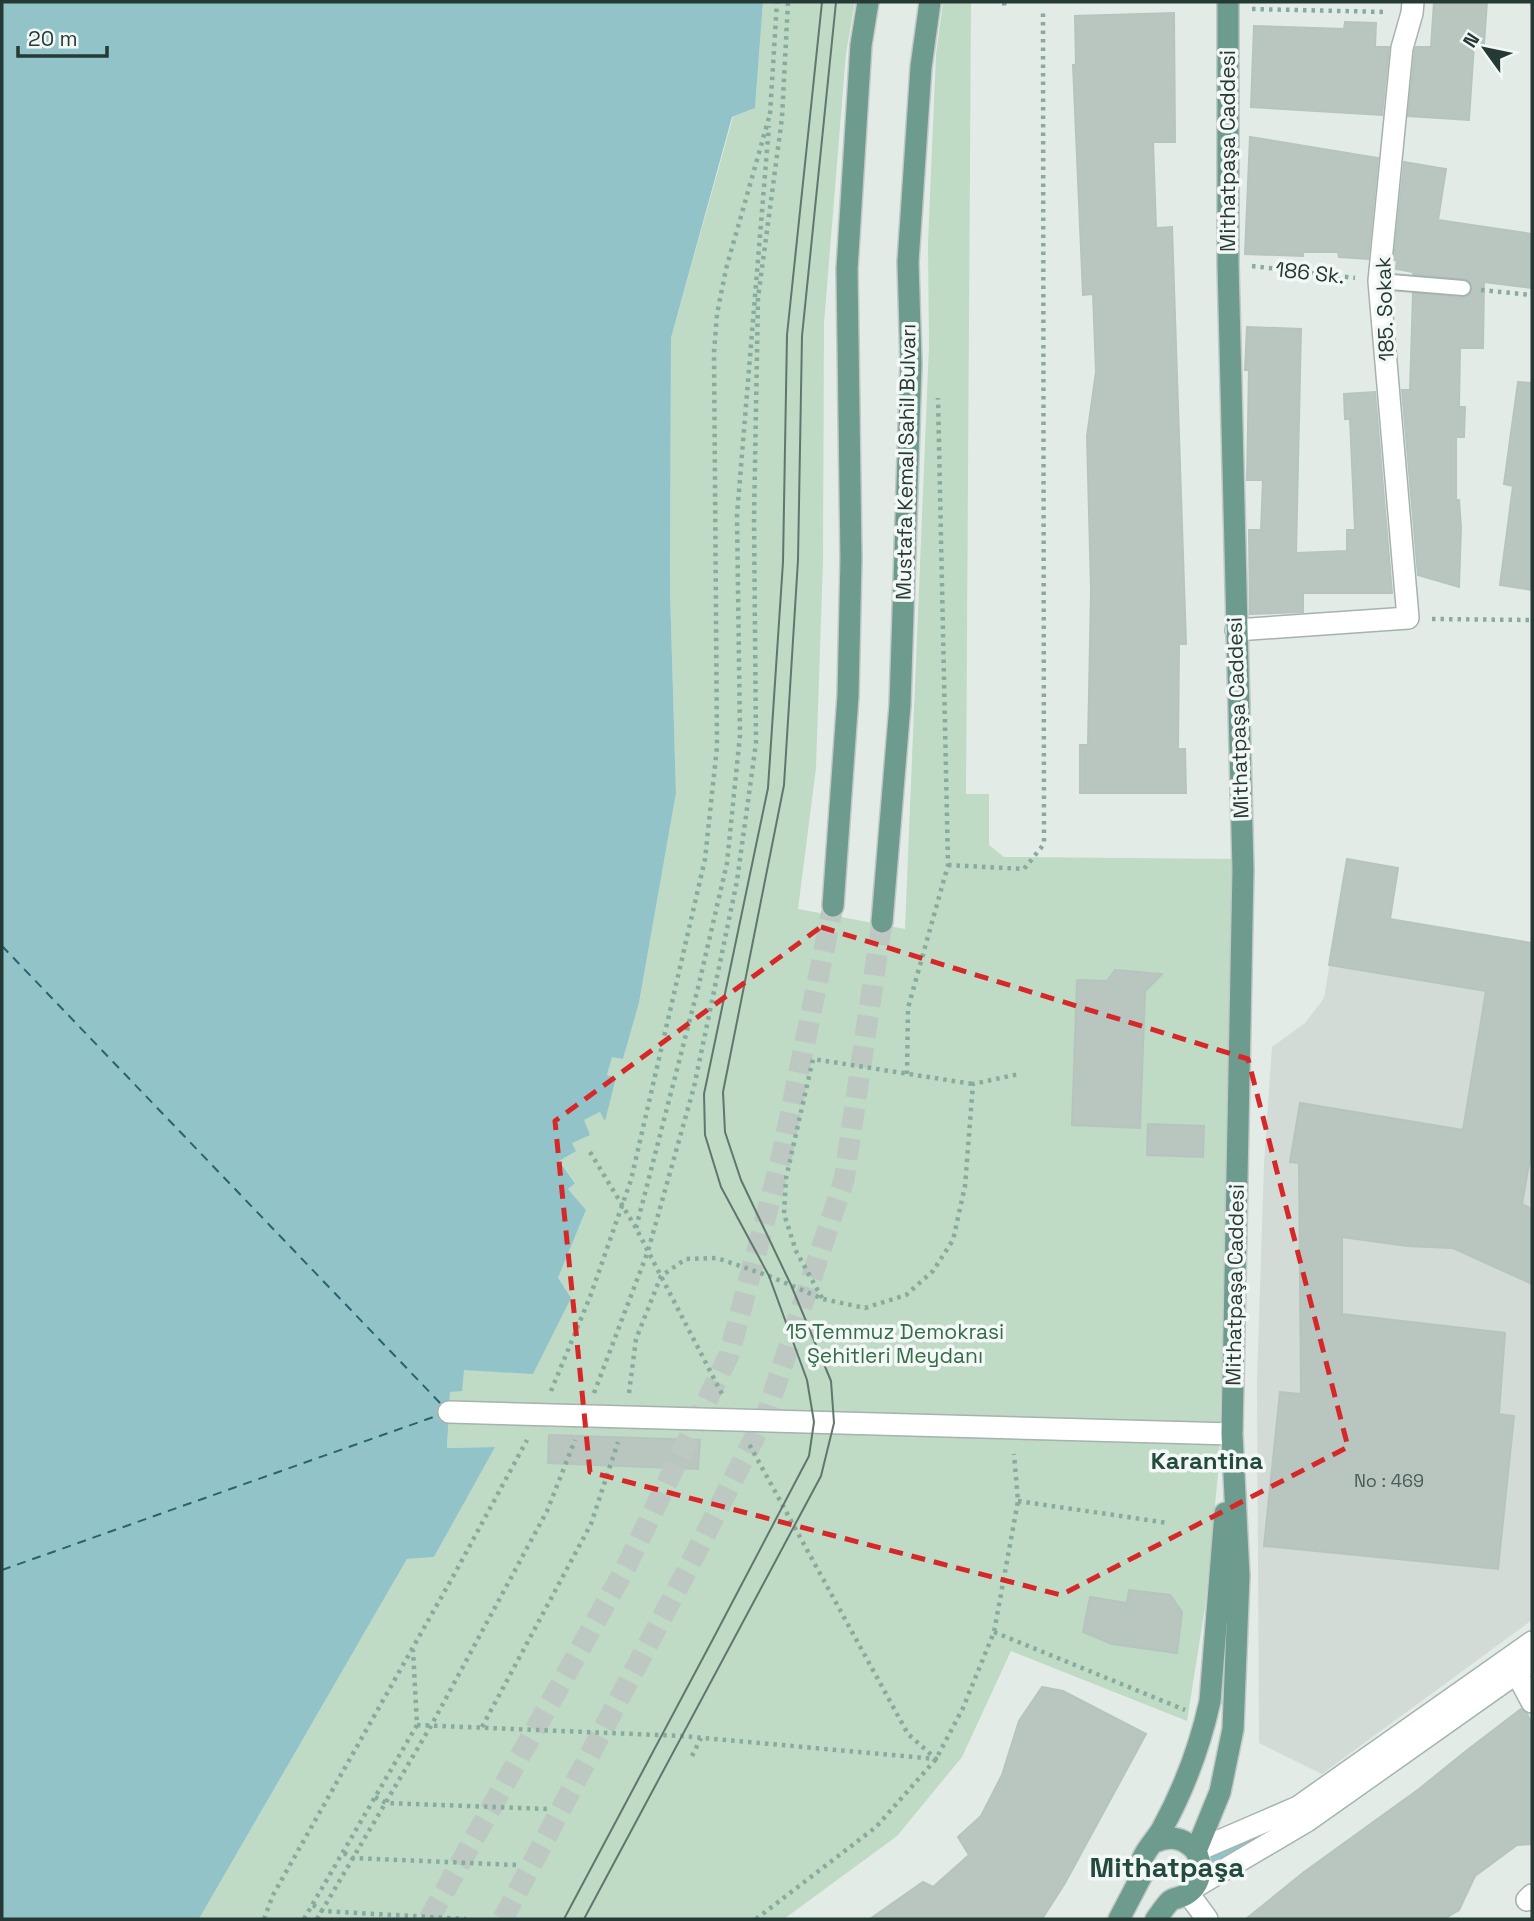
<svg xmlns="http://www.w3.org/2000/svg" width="1534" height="1921" font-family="'Space Grotesk',sans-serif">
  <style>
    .built { fill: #d2dbd6 }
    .green { fill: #bfdac5 }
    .water { fill: #92c3c9 }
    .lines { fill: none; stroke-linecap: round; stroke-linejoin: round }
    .stream { stroke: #92c3c9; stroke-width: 9 }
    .ferry { stroke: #26656f; stroke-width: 2; stroke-dasharray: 9 7; stroke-linecap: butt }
    .building { fill: #b9c6c0; stroke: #b6c4be; stroke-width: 2 }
    .primary-tunnel { stroke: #bdc8c3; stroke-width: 21; stroke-dasharray: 21 10; stroke-linecap: butt }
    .lane-casing { stroke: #a6b2ae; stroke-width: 18 }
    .street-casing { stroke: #a6b2ae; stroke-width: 24 }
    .secondary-casing { stroke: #a3b6ae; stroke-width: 24 }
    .primary-casing { stroke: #c2c8c6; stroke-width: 24 }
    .path { stroke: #88ab9f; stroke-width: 4.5; stroke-dasharray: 3.5 5; stroke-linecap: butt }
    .lane { stroke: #fff; stroke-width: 14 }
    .street { stroke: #fff; stroke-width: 21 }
    .secondary { stroke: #fff; stroke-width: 21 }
    .primary { stroke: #6d9b8e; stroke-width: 21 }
    .tram { stroke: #60766f; stroke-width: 2 }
    .marked { fill: none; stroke: #d62828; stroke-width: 5; stroke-dasharray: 14 9; stroke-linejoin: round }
    .labels { text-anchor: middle; stroke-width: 7; stroke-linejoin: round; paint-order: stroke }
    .number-label { font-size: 18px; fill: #4a5d57 }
    .street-label { font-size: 21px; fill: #253a34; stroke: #f3f8f6 }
    .park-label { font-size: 21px; fill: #346c48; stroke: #f3f8f6 }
    .quarter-label { font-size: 24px; font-weight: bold; fill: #234a3f; stroke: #f3f8f6 }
    .district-label { font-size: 28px; font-weight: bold; fill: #234a3f; stroke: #f3f8f6 }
  </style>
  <rect width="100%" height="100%" fill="#e3ebe7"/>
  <!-- built -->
  <path class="built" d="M1347 859 1398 868 1390 919 1532 943V1620L1322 1774 1259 1743 1257 1381 1264 1163 1272 1047 1305 1023 1324 998Z"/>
  <!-- green -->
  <path class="green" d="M763 2H855L846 53 824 323 823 560 816 768 798 909 905 929 929 346 928 243 936 55 943 2H971L966 794H989V845L1004 857 1235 859 1219 1464 1205 1607 1187 1721 1011 1651 962 1757 897 1836 784 1919H199L407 1559 434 1557 494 1447 447 1448 450 1392 463 1370 558 1278 586 1210 568 1189 575 1182 559 1161 584 1120 600 1112 605 1119 616 1078 607 1075 612 1056 623 1059 639 1003 676 793 670 590 671 338 733 117 755 108Z"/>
  <!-- water -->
  <path class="water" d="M2 2H763L755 108 732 117 671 338 670 590 676 793 639 1003 623 1059 612 1057 607 1075 616 1078 605 1121 600 1112 584 1120 590 1135 572 1143 576 1151 559 1161 575 1183 568 1189 586 1210 558 1278 571 1298 533 1374 464 1370 462 1391 450 1392 447 1448 495 1447 434 1557 407 1559 199 1919H2Z"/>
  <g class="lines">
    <!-- stream -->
    <path class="stream" d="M1207 1862 1280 1826"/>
    <!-- ferry -->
    <g class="ferry">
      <path d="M2 946 442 1405"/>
      <path d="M2 1570 439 1415"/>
    </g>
  </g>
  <!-- building -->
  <g class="building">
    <path d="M1434 2H1487L1484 44H1474L1469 120 1408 116 1415 50 1416 47H1431Z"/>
    <path d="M1174 13 1175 142H1153L1156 228 1172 227 1186 644H1179L1178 749H1185L1186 793H1080V745H1088L1091 590 1087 436 1096 372 1093 294 1083 295 1073 65H1076L1075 16Z"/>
    <path d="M1345 22 1376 23 1375 47H1389L1382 115 1251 107 1254 26 1344 29Z"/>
    <path d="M1250 137 1378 158 1368 259 1339 257 1338 252H1303V256L1245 254Z"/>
    <path d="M1404 162 1446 169 1438 220 1532 234V288L1484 282 1483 348H1460L1459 407H1465L1464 437H1456V500H1459L1461 527 1459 587 1418 575 1402 390H1410L1413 293 1463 298 1470 294 1473 288 1469 281 1464 279 1413 274V272L1396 269 1397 260H1394Z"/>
    <path d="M1247 327 1301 329 1296 553 1347 551V530H1355L1350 419H1345L1344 394 1375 392 1392 593H1303V612L1250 614 1249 530H1261L1263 480H1247L1249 370H1245Z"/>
    <path d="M1518 382 1532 383V590L1500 585 1513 486 1504 484Z"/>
    <path d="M1347 859 1398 868 1390 919 1532 943V1147L1522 1204 1532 1209V1284L1453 1248 1407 1246 1342 1237V1314L1505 1333 1499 1414 1514 1416 1498 1569 1264 1546 1280 1392 1301 1394 1299 1163 1290 1162 1300 1103 1463 1130 1486 991 1329 965Z"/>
    <path d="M1115 970 1162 974 1145 991 1140 1128 1072 1125 1077 980 1107 981Z"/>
    <path d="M1148 1124 1204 1126 1203 1157 1147 1155Z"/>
    <path d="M549 1435 700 1440 698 1469 548 1463Z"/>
    <path d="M1129 1590 1170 1595 1182 1612 1177 1653 1112 1644 1083 1632 1090 1597 1127 1603Z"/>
    <path d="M1042 1687 1063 1691 1146 1734 1065 1883 1042 1919H870L923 1882 933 1887 969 1855 958 1837 981 1816 1002 1775 1019 1721Z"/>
    <path d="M1521 1709 1527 1714 1532 1723V1844L1517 1845 1475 1876 1459 1910 1444 1919H1246L1304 1872 1419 1789 1466 1751Z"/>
  </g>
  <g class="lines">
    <!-- primary-tunnel -->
    <g class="primary-tunnel">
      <path d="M429 1919 626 1567 729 1355 781 1159 833 906"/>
      <path d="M503 1919 683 1578 766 1415 844 1180 882 922"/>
    </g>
    <defs>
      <path id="lane" d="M1379 281 1463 288"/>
      <g id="street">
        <path d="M1236 630 1408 618 1379 281 1402 48 1412 13 1413 2"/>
        <path d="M449 1412 1232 1434"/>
        <path d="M1517 1674 1532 1702"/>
        <path d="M1188 1893 1207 1919"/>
        <path d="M1527 1900 1532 1895"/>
      </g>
      <g id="secondary">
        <path d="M1196 1851 1298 1807 1532 1642"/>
        <path d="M1195 1887 1307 1821 1532 1662"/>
      </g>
      <g id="primary">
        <path d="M833 906 848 696 851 559 847 269 861 45 868 2"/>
        <path d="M882 922 900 705 911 364 908 262 921 67 930 2"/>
        <path d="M1155 1842C1171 1835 1184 1838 1196 1851"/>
        <path d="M1119 1919 1141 1877C1137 1856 1152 1846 1162 1829 1184 1789 1200 1746 1210 1701L1225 1513"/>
        <path d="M1156 1919C1160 1914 1165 1906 1170 1901 1174 1898 1180 1898 1185 1895 1202 1885 1203 1867 1196 1851L1220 1792 1233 1729 1239 1576 1232 1434 1243 870 1228 264V2"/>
      </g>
    </defs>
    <!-- lane casing -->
    <use href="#lane" class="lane-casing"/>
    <!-- street casing -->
    <use href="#street" class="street-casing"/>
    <!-- secondary casing -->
    <use href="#secondary" class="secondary-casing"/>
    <!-- primary casing -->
    <use href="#primary" class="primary-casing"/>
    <!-- path -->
    <g class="path">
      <path d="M1004 2 1005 10"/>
      <path d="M1252 9 1387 12"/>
      <path d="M770 114 777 2"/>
      <path d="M1252 266 1355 278"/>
      <path d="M1481 290 1532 295"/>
      <path d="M1432 619 1532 620"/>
      <path d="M948 865 1024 869 1044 844 1043 9"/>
      <path d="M907 1074 908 1008 948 865 938 398"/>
      <path d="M590 1152 636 1228 723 1396"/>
      <path d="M636 1228 698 988 727 863 740 735 737 515 769 126"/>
      <path d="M822 1298 796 1251 784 1214 786 1178 813 1059 973 1084"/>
      <path d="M551 1391 590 1297 631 1180 705 859 717 747 714 352 717 314 726 269 770 114"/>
      <path d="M594 1393 648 1251 694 1087 737 881 756 743 754 519 758 298 782 118 788 2"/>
      <path d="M629 1393 636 1339 661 1276 686 1259 717 1258 769 1276 823 1299 865 1308 906 1295 933 1271 953 1240 965 1186 973 1084 1019 1074"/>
      <path d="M1018 1501 1168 1523"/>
      <path d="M994 1632 1185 1710"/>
      <path d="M417 1725 682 1736 936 1759 908 1734 749 1444"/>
      <path d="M482 1727 591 1524 618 1442"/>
      <path d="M692 1756 701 1738"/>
      <path d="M375 1797 386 1803 548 1809"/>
      <path d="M344 1853 353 1858 516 1865"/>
      <path d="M313 1905 322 1911 466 1919"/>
      <path d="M264 1919 273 1895 455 1573 527 1440"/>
      <path d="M304 1919 417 1725 413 1650"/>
      <path d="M317 1919 432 1724 547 1511 575 1440"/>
      <path d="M756 1919 876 1827 936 1759 963 1708 994 1632 1018 1501 1014 1454"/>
    </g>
    <!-- lane -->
    <use href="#lane" class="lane"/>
    <!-- street -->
    <use href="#street" class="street"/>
    <!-- secondary -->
    <use href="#secondary" class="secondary"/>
    <!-- primary -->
    <use href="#primary" class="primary"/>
    <!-- tram -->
    <g class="tram">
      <path d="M564 1919 713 1639 809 1456 814 1422 807 1380 769 1276 721 1187 705 1135 704 1094 768 788 783 562 787 335 822 2"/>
      <path d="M584 1919 821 1476 834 1423 831 1381 791 1285 741 1180 725 1132 723 1092 784 785 798 560 802 336 836 2"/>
    </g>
  </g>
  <!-- marked area -->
  <path class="marked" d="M821 927 1248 1059 1348 1447 1061 1595 590 1472 555 1121Z"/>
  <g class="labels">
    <!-- number labels -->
    <g class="number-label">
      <text x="1389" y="1487">No : 469</text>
    </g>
    <!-- street labels -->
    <g class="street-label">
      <text transform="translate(1228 151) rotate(-90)" y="7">Mithatpaşa Caddesi</text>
      <text transform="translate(1310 273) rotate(6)" y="7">186 Sk.</text>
      <text transform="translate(1385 309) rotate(-92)" y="7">185. Sokak</text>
      <text transform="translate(906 462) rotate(-89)" y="7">Mustafa Kemal Sahil Bulvarı</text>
      <text transform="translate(1238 718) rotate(-92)" y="7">Mithatpaşa Caddesi</text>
      <text transform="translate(1235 1285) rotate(-89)" y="7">Mithatpaşa Caddesi</text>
    </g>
    <!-- park labels -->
    <g class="park-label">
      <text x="895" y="1339">15 Temmuz Demokrasi<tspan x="895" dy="24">Şehitleri Meydanı</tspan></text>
    </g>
    <!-- quarter labels -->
    <g class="quarter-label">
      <text x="1207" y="1469">Karantina</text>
    </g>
    <!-- district labels -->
    <g class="district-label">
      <text x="1167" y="1877">Mithatpaşa</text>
    </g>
  </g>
  <!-- border -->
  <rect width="1534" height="1921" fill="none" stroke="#253a34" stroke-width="7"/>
  <!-- north arrow -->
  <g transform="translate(1485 49) rotate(303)" stroke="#f3f8f6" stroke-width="5" paint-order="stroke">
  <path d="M0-5L12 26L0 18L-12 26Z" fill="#253a34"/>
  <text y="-10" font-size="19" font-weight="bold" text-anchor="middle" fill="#253a34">N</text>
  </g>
  <!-- scale -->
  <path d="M18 46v10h89v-10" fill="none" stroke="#253a34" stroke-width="3.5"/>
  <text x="28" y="46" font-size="21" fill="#253a34" stroke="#f3f8f6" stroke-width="5" paint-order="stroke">20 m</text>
</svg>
